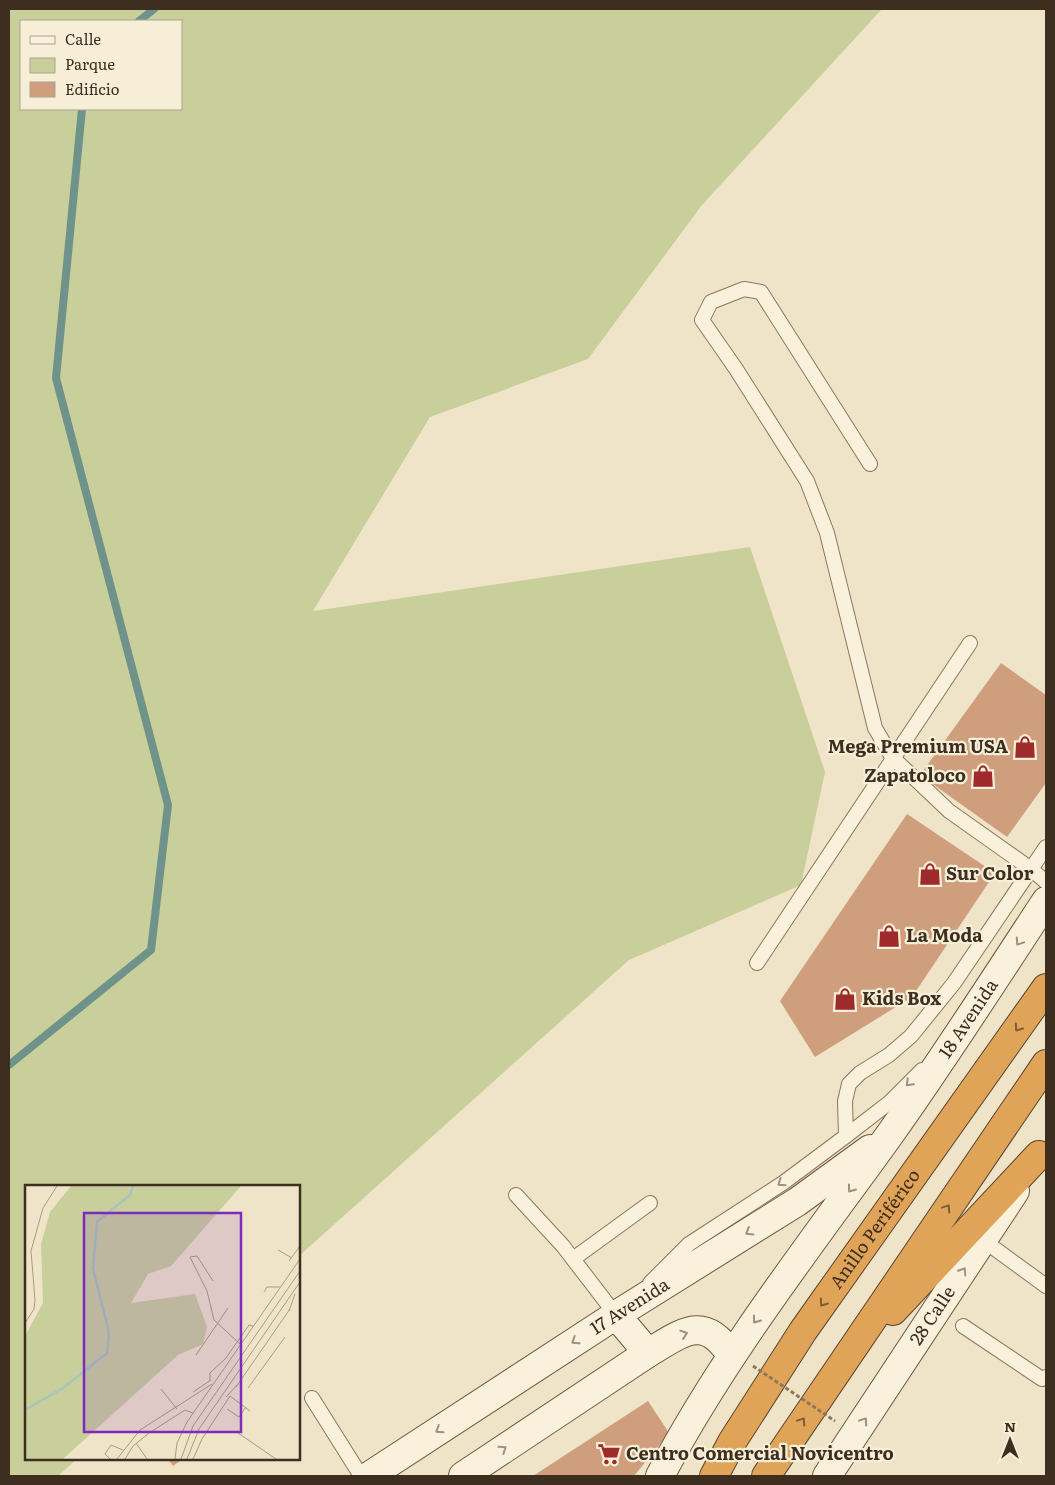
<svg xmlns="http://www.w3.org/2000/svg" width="1055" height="1485" font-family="Literata,serif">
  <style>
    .green { fill: #c9cf9b; fill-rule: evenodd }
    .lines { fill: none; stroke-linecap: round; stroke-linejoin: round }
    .stream { stroke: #6f938a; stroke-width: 8 }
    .building { fill: #cf9f7d }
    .lane-casing { stroke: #8d765c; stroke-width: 16 }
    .secondary-casing { stroke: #6f573f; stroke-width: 30 }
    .highway-casing { stroke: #5b4430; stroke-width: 30 }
    .lane { stroke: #faf1dc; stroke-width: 14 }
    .secondary { stroke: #faf1dc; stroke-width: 28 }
    .highway { stroke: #e0a458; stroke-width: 28 }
    .path-bridge { stroke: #8d765c; stroke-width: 3; stroke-dasharray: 4 2.5; stroke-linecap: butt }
    .oneway { stroke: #9c907e }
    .oneway2 { stroke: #7e5d36 }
    .labels { text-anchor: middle; stroke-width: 4.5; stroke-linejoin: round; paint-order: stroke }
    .poi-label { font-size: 18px; font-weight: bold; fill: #3d2e20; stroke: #f7eed8; text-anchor: start }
    .street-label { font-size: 18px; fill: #3d2e20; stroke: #f7eed8 }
    .inset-river { fill: none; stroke: #a9c4bc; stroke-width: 2.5 }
    .inset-road { fill: none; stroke: #a89b85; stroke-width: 1 }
    .view { fill: #7b2cbf; fill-opacity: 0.15; stroke: #7b2cbf; stroke-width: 2.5 }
    .inset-edge { fill: none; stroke: #3d2e20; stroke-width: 2.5 }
  </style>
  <rect width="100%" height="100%" fill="#f0e4c8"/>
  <!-- green -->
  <path class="green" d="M9 9H882L702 205 588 359 430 417 313 611 750 547 825 772 801 885 629 960 299 1256V1186H26V1459H77L58 1476H9ZM21 21H181V109H21Z"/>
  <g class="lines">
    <!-- stream -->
    <g class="stream">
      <path d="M139 21 154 9"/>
      <path d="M9 1065 151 950 168 805 56 378 82 109"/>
    </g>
  </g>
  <!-- building -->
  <g class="building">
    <path d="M1001 663 1046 695V783L1007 837 920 775Z"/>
    <path d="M907 814 995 873 912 997 815 1057 780 1001Z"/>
    <path d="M648 1401 669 1433 634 1476H533Z"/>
    <path d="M168 1459H183L173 1466Z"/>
  </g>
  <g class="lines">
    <defs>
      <g id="lane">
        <path d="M870 464 761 292 744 289 711 302 702 320 736 369 807 481 827 533 875 728 892 757 949 811 1031 869 1046 882"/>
        <path d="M757 963 970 643"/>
        <path d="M846 1136 845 1101 849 1084 860 1073 889 1055 911 1036 954 983 1046 847"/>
        <path d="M516 1195 563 1246 616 1315 620 1312"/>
        <path d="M983 1240 1046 1286"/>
        <path d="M573 1259 650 1203"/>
        <path d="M650 1283 689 1244 783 1183 846 1136 890 1102 922 1070"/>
        <path d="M963 1326 1042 1379 1046 1377"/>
        <path d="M312 1398 361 1476"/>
      </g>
      <g id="secondary">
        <path d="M616 1315 648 1353"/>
        <path id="s1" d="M369 1476 616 1315 797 1202 870 1149"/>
        <path d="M463 1476 648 1353C682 1333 704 1313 731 1355"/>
        <path id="s2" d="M660 1476C724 1355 808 1248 888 1137 943 1060 994 980 1046 901"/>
        <path id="s3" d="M827 1476 1015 1191"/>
      </g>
      <g id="highway">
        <path d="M893 1311 1039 1155"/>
        <path id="s4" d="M714 1476 732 1442 803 1331 1046 988"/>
        <path d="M766 1476 1046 1064"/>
      </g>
    </defs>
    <!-- lane casing -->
    <use href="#lane" class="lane-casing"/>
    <!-- secondary casing -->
    <use href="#secondary" class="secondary-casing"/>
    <!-- highway casing -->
    <use href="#highway" class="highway-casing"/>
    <!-- lane -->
    <use href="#lane" class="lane"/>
    <!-- secondary -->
    <use href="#secondary" class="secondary"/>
    <!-- highway -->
    <use href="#highway" class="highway"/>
    <!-- path-bridge -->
    <path class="path-bridge" d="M753 1366 835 1421"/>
  </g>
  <!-- one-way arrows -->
  <defs><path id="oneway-chevron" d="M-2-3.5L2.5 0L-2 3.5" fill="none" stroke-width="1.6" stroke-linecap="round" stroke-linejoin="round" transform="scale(1.25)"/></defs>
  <g class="oneway">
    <use href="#oneway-chevron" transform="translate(1019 942) rotate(124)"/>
    <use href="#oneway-chevron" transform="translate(909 1083) rotate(135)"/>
    <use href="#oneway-chevron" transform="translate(781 1183) rotate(145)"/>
    <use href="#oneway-chevron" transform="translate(851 1189) rotate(126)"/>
    <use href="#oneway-chevron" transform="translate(749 1232) rotate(148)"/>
    <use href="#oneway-chevron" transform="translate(963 1271) rotate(-57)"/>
    <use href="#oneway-chevron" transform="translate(756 1320) rotate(126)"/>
    <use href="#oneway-chevron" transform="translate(684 1334) rotate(-19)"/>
    <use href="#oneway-chevron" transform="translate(575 1341) rotate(147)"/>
    <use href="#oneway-chevron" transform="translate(864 1421) rotate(-56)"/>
    <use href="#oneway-chevron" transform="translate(439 1430) rotate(147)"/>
    <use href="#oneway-chevron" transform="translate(503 1449) rotate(-34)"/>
  </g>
  <g class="oneway2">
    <use href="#oneway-chevron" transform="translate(1018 1028) rotate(125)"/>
    <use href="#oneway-chevron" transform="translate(947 1208) rotate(-56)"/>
    <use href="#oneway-chevron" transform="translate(823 1303) rotate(125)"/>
    <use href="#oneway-chevron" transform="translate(802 1421) rotate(-56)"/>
  </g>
  <!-- icons -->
  <defs>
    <symbol id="shop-bare" viewBox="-9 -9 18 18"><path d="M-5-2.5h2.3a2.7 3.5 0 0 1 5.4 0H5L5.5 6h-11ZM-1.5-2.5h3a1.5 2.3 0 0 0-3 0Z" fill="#9e2a2b" stroke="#f7eed8" stroke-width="2.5" paint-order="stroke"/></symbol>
    <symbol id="supermarket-bare" viewBox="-9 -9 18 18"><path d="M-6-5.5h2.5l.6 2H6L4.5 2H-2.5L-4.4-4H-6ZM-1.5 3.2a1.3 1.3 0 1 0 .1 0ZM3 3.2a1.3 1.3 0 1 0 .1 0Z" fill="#9e2a2b" stroke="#f7eed8" stroke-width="2.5" paint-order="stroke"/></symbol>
  </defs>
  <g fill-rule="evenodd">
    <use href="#shop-bare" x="1009" y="731" width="32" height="32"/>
    <use href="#shop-bare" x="967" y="760" width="32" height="32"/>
    <use href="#shop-bare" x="914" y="858" width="32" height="32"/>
    <use href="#shop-bare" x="873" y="920" width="32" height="32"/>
    <use href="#shop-bare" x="829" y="983" width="32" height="32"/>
    <use href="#supermarket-bare" x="593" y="1438" width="32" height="32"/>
  </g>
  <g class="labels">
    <!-- poi labels -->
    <g class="poi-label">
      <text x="1008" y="753" text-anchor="end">Mega Premium USA</text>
      <text x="966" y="782" text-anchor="end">Zapatoloco</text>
      <text x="946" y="880">Sur Color</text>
      <text x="906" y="942">La Moda</text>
      <text x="862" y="1005">Kids Box</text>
      <text x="626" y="1460">Centro Comercial Novicentro</text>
    </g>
    <!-- street labels -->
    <g class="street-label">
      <text dy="6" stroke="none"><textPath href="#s2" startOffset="552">18 Avenida</textPath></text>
      <text dy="6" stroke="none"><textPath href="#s4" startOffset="295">Anillo Periférico</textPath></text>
      <text dy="6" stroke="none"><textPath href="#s1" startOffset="311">17 Avenida</textPath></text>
      <text dy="6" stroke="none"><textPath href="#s3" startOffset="192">28 Calle</textPath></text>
    </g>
  </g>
  <!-- overview -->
  <g transform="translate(25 1185)">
    <rect width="275" height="275" fill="#f0e4c8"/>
    <path d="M46 1H216L146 81 123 89 106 118 170 109 182 142 178 159 153 170 38 274H0V151L18 118 16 59 25 27Z" fill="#c9cf9b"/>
    <path class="inset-river" d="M0 225 38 203 82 168 84 147 68 84 72 37 105 10 108 1"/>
    <path class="inset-road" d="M253 65 267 73M264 76 275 61M188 96 172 71 165 72 182 106 189 135 215 159M239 107 242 102H255M264 126 270 109M0 138 9 124 10 115 6 66 18 23 32 1M171 170 203 123M185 196V188L201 173 224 140 228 141M211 202 265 124M223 203 260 152M136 204 152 224M168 207 186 195M205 211 225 226M201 212 213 199M202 224 214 232 221 222M213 248 251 274M111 258 122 274M85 274 80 269 86 260 98 265M92 274 115 245 187 199M100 274 108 261 124 248 160 225 168 228M150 274 152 258 162 237 275 74M156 274 168 241 275 86M162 274 174 244 275 97M168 274 177 254 205 211"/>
    <path class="view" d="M59 28H216V247H59Z"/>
    <rect width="275" height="275" class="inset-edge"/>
  </g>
  <!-- border -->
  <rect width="1055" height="1485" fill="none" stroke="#3d2e20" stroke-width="20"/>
  <!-- legend -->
  <rect x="20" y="20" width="162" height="90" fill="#f7eed8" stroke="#ada18e"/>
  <rect x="30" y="36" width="25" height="8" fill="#faf1dc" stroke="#ada18e"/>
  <text x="65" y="45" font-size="15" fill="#3d2e20">Calle</text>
  <rect x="30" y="58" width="25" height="15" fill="#c9cf9b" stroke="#ada18e"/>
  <text x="65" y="70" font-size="15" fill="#3d2e20">Parque</text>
  <rect x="30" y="82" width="25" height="15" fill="#cf9f7d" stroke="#ada18e"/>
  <text x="65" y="95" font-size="15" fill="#3d2e20">Edificio</text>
  <!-- north arrow -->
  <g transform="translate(1010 1440)" stroke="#f7eed8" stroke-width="4" paint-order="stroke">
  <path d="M0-4L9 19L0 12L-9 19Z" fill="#3d2e20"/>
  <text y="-8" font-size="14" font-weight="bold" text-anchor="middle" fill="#3d2e20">N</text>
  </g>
</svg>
